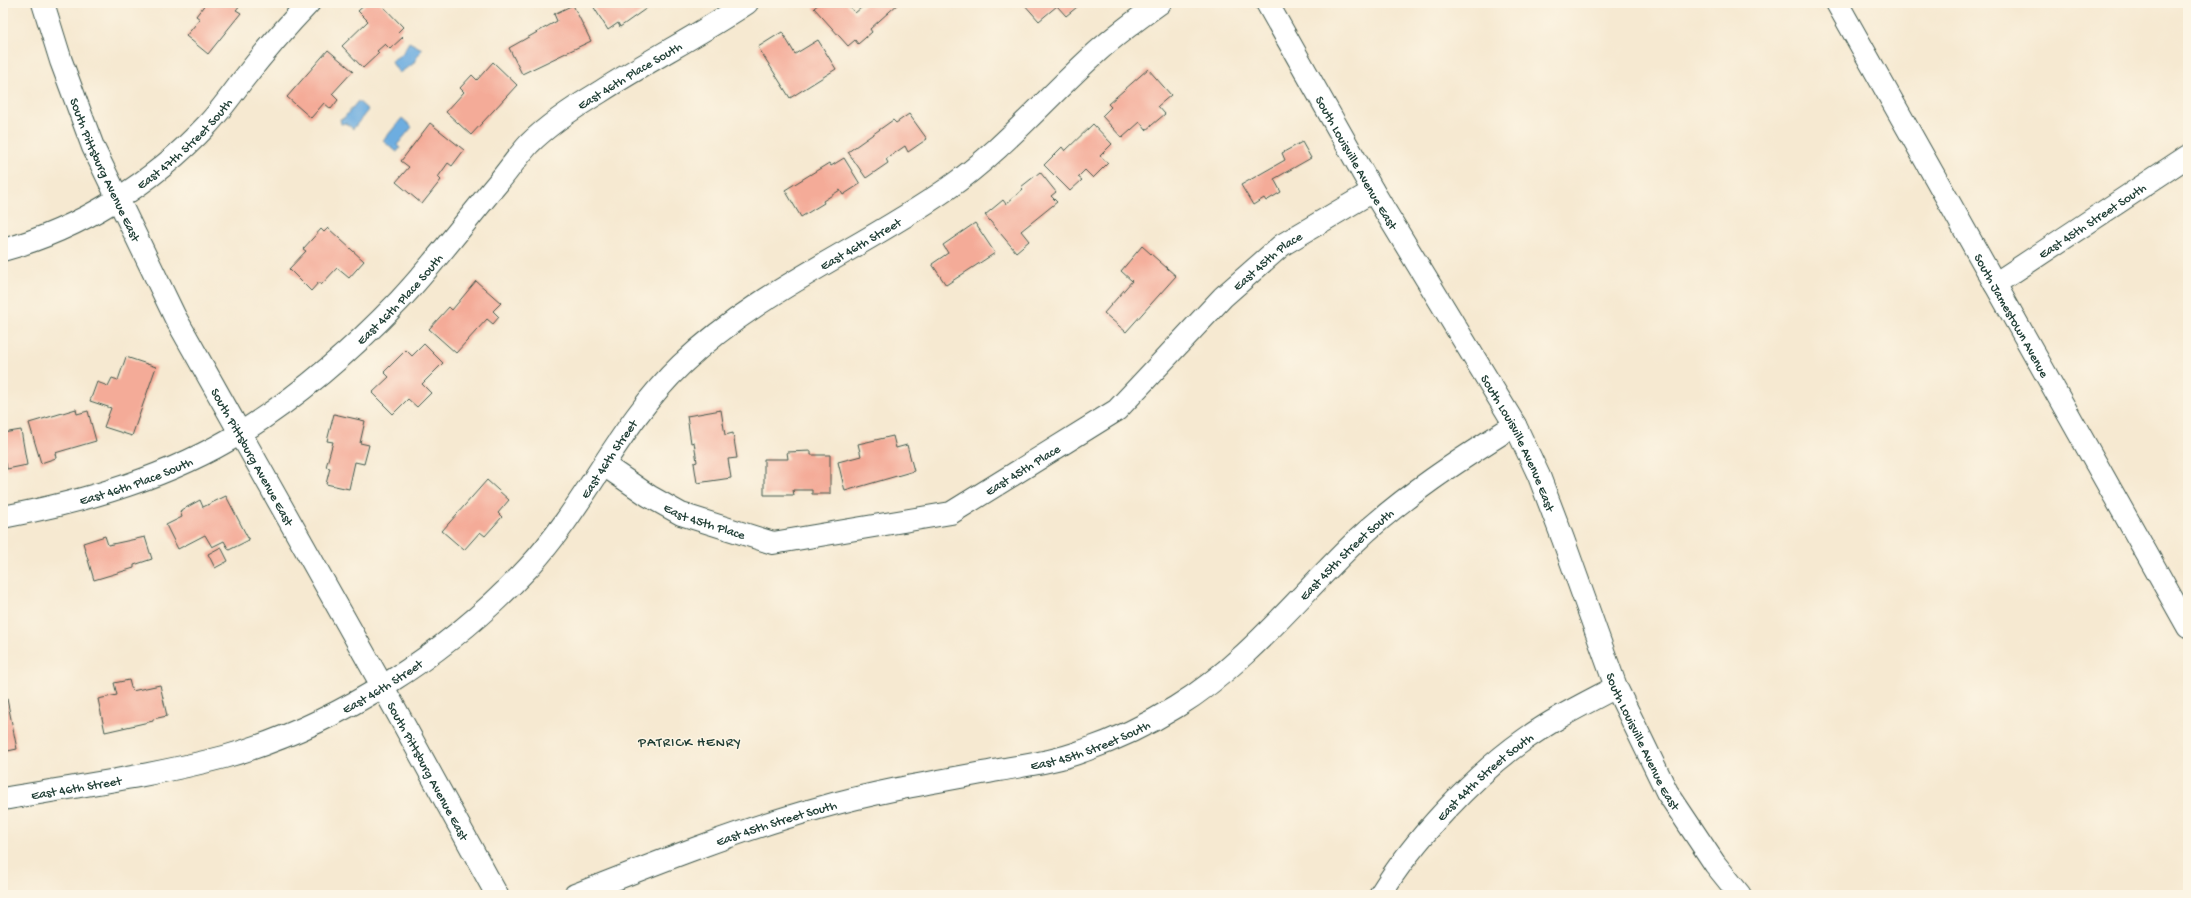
<svg xmlns="http://www.w3.org/2000/svg" width="2191" height="898" font-family="'Gochi Hand',sans-serif">
  <style>
    .water { fill: #6dade0; stroke: #46758a }
    .building { fill: #f4ab98 }
    .lines { fill: none; stroke-linecap: round; stroke-linejoin: round }
    .minor-casing { stroke: #3f574c; stroke-width: 24 }
    .minor { stroke: #fff; stroke-width: 22 }
    .labels { text-anchor: middle; stroke-width: 3; stroke-linejoin: round; paint-order: stroke }
    .street-label { font-size: 13px; fill: #1f3d34; stroke: #fcf5e5 }
    .neighbourhood-label { font-size: 14px; letter-spacing: 1px; fill: #1f3d34; stroke: #fcf5e5 }
  </style>
  <rect width="100%" height="100%" fill="#fcf5e5"/>
  <filter id="ink" filterUnits="userSpaceOnUse"><feTurbulence type="fractalNoise" baseFrequency=".025" numOctaves="2"/><feDisplacementMap in="SourceGraphic" scale="8" xChannelSelector="R" yChannelSelector="G"/><feConvolveMatrix kernelMatrix="1 2 1 2 8 2 1 2 1" color-interpolation-filters="sRGB"/></filter>
  <filter id="wash" filterUnits="userSpaceOnUse"><feTurbulence type="fractalNoise" baseFrequency=".012" numOctaves="4" result="noise"/><feDisplacementMap in="SourceGraphic" scale="16" xChannelSelector="R" yChannelSelector="G"/><feGaussianBlur stdDeviation="0.9" result="paint"/><feColorMatrix in="noise" values="0 0 0 0 0 0 0 0 0 0 0 0 0 0 0 0 0 1.4 0 .05"/><feComposite in="paint" operator="in"/></filter>
  <g filter="url(#wash)">
    <rect width="100%" height="100%" fill="#f6e9d1"/>
    <!-- water -->
    <g class="water">
      <path d="M409 42 422 49 413 64 399 73 391 61 402 54Z"/>
      <path d="M358 101 368 110 353 129 346 123 341 124 340 119 344 118Z"/>
      <path d="M402 118 412 127 397 145 400 148 397 152 383 141Z"/>
    </g>
    <g id="blocks">
      <!-- building -->
      <g class="building">
        <path d="M206 3H242L236 10 241 13 208 54 186 36 200 19 196 16Z"/>
        <path d="M367 3H380L403 27 398 32 403 37 390 49 385 44 377 51 379 53 363 68 342 46 368 21 358 11Z"/>
        <path d="M598 3H654L620 27 618 23 608 30 593 6Z"/>
        <path d="M820 3H846L855 13 867 3H899L870 29 872 32 858 44 855 40 848 46 814 8Z"/>
        <path d="M1023 3H1082L1066 16 1057 6 1039 21Z"/>
        <path d="M573 5 591 41 522 74 509 48 557 21 554 14Z"/>
        <path d="M782 32 795 54 818 40 836 69 790 98 758 47Z"/>
        <path d="M328 50 353 71 332 94 338 100 331 109 324 103 311 118 287 97Z"/>
        <path d="M493 62 517 85 471 135 446 112 464 92 460 88 472 75 477 80Z"/>
        <path d="M1148 69 1171 95 1158 106 1165 114 1146 130 1140 122 1122 138 1102 116 1111 107 1108 104Z"/>
        <path d="M909 114 927 139 908 152 905 146 886 159 888 163 866 178 848 152 893 120 896 123Z"/>
        <path d="M430 123 464 150 452 166 448 163 438 177 441 180 422 204 396 182 409 167 401 161Z"/>
        <path d="M1093 124 1112 144 1100 156 1108 163 1093 178 1085 170 1078 177 1082 180 1070 191 1044 165 1062 147 1065 151Z"/>
        <path d="M1302 142 1311 158 1274 179 1281 192 1266 201 1264 198 1253 205 1241 185 1285 160 1282 153Z"/>
        <path d="M844 158 860 184 843 195 840 190 823 201 824 203 801 217 785 190 829 163 831 166Z"/>
        <path d="M1040 172 1056 192 1051 196 1057 202 1021 231 1029 241 1016 252 985 215 1003 200 1006 204 1023 189 1021 187Z"/>
        <path d="M975 223 995 253 946 285 932 264 948 253 943 245Z"/>
        <path d="M328 228 364 261 349 278 337 268 321 285 319 282 311 291 289 269 306 251 303 249 321 229 324 232Z"/>
        <path d="M1142 246 1176 276 1126 332 1104 313 1132 281 1121 271Z"/>
        <path d="M476 281 501 303 493 311 499 317 493 324 487 319 456 353 429 329 449 307 452 310Z"/>
        <path d="M424 344 443 363 422 384 431 393 417 407 408 399 393 414 372 393 389 377 384 372 406 350 412 356Z"/>
        <path d="M126 357 156 367 132 436 104 427 111 408 90 401 97 382 108 386 112 378 118 380Z"/>
        <path d="M76 409 77 414 88 411 96 441 55 453 56 458 41 463 29 423Z"/>
        <path d="M721 410 725 435 733 433 737 458 728 459 731 478 697 483 694 463 697 462 694 442 691 443 687 416Z"/>
        <path d="M334 414 365 421 360 443 369 445 364 464 355 462 349 489 326 484 330 468 326 467 333 442 327 441Z"/>
        <path d="M21 430 27 465 7 469 6 463 3 464V433Z"/>
        <path d="M893 436 896 448 907 445 914 471 845 491 838 462 861 456 858 444Z"/>
        <path d="M811 451V455H830V494H812V490H793L794 495H764V459H788L787 452Z"/>
        <path d="M487 480 509 500 498 513 502 517 485 536 480 532 464 550 442 531Z"/>
        <path d="M226 496 249 540 229 550 224 541 212 547 205 535 178 549 166 525 182 517 180 511 200 500 203 507Z"/>
        <path d="M105 536 108 545 145 537 152 559 134 565V568L94 580 83 543Z"/>
        <path d="M221 547 228 561 215 568 208 554Z"/>
        <path d="M129 680 132 691 160 685 167 716 153 719V721L105 732 98 699 117 695 114 683Z"/>
        <path d="M7 699 17 749 3 752V700Z"/>
      </g>
    </g>
  </g>
  <g filter="url(#ink)">
    <use href="#blocks" fill-opacity="0" stroke="#3f574c" stroke-width="1"/>
    <g class="lines">
      <defs>
        <g id="minor">
          <path id="s1" d="M43 3 61 61 93 147 175 317 398 714 497 895"/>
          <path id="s2" d="M1267 3 1373 191 1515 425 1539 476 1563 539 1616 687 1667 792 1715 864 1740 895"/>
          <path id="s3" d="M1837 3 2188 627"/>
          <path id="s4" d="M3 250C80 229 153 183 208 124 220 111 231 96 242 81 263 54 285 28 309 3"/>
          <path id="s5" d="M1995 284 2188 156"/>
          <path id="s6" d="M604 465 649 496 681 514 773 543 951 513 1117 410 1223 297 1282 245 1373 191"/>
          <path id="s7" d="M3 517C86 501 170 477 242 432 299 396 352 350 399 301 433 265 465 222 497 184 508 171 518 156 529 144 550 123 575 107 600 92 648 61 699 35 747 3"/>
          <path id="s8" d="M3 799C77 786 152 776 224 757 338 725 449 653 529 567 586 505 620 423 681 365 759 290 860 250 947 189 1003 150 1047 97 1097 52 1117 34 1139 18 1160 3"/>
          <path id="s9" d="M575 895C656 863 736 831 819 808 878 791 939 781 999 770 1027 765 1057 761 1083 751 1115 740 1147 725 1176 707 1245 665 1296 599 1354 543 1402 497 1459 460 1515 425"/>
          <path id="s10" d="M1380 895C1412 842 1473 776 1524 740 1553 719 1584 704 1616 687"/>
        </g>
      </defs>
      <!-- minor casing -->
      <use href="#minor" class="minor-casing"/>
      <!-- minor -->
      <use href="#minor" class="minor"/>
    </g>
  </g>
  <g class="labels">
    <!-- street labels -->
    <g class="street-label">
      <text dy="5" stroke="none"><textPath href="#s7" startOffset="786">East 46th Place South</textPath></text>
      <text dy="5" stroke="none"><textPath href="#s4" startOffset="213">East 47th Street South</textPath></text>
      <text dy="5" stroke="none"><textPath href="#s2" startOffset="183">South Louisville Avenue East</textPath></text>
      <text dy="5" stroke="none"><textPath href="#s1" startOffset="178">South Pittsburg Avenue East</textPath></text>
      <text dy="5" stroke="none"><textPath href="#s5" startOffset="116">East 45th Street South</textPath></text>
      <text dy="5" stroke="none"><textPath href="#s8" startOffset="1059">East 46th Street</textPath></text>
      <text dy="5" stroke="none"><textPath href="#s6" startOffset="776">East 45th Place</textPath></text>
      <text dy="5" stroke="none"><textPath href="#s7" startOffset="462">East 46th Place South</textPath></text>
      <text dy="5" stroke="none"><textPath href="#s3" startOffset="358">South Jamestown Avenue</textPath></text>
      <text dy="5" stroke="none"><textPath href="#s2" startOffset="507">South Louisville Avenue East</textPath></text>
      <text dy="5" stroke="none"><textPath href="#s1" startOffset="501">South Pittsburg Avenue East</textPath></text>
      <text dy="5" stroke="none"><textPath href="#s8" startOffset="723">East 46th Street</textPath></text>
      <text dy="5" stroke="none"><textPath href="#s6" startOffset="452">East 45th Place</textPath></text>
      <text dy="5" stroke="none"><textPath href="#s7" startOffset="138">East 46th Place South</textPath></text>
      <text dy="5" stroke="none"><textPath href="#s6" startOffset="116">East 45th Place</textPath></text>
      <text dy="5" stroke="none"><textPath href="#s9" startOffset="862">East 45th Street South</textPath></text>
      <text dy="5" stroke="none"><textPath href="#s8" startOffset="399">East 46th Street</textPath></text>
      <text dy="5" stroke="none"><textPath href="#s2" startOffset="831">South Louisville Avenue East</textPath></text>
      <text dy="5" stroke="none"><textPath href="#s9" startOffset="538">East 45th Street South</textPath></text>
      <text dy="5" stroke="none"><textPath href="#s1" startOffset="861">South Pittsburg Avenue East</textPath></text>
      <text dy="5" stroke="none"><textPath href="#s10" startOffset="159">East 44th Street South</textPath></text>
      <text dy="5" stroke="none"><textPath href="#s8" startOffset="74">East 46th Street</textPath></text>
      <text dy="5" stroke="none"><textPath href="#s9" startOffset="214">East 45th Street South</textPath></text>
    </g>
    <!-- neighbourhood labels -->
    <g class="neighbourhood-label">
      <text x="690" y="746">PATRICK HENRY</text>
    </g>
  </g>
  <!-- margin -->
  <rect width="2191" height="898" fill="none" stroke="#fcf5e5" stroke-width="16"/>
</svg>
